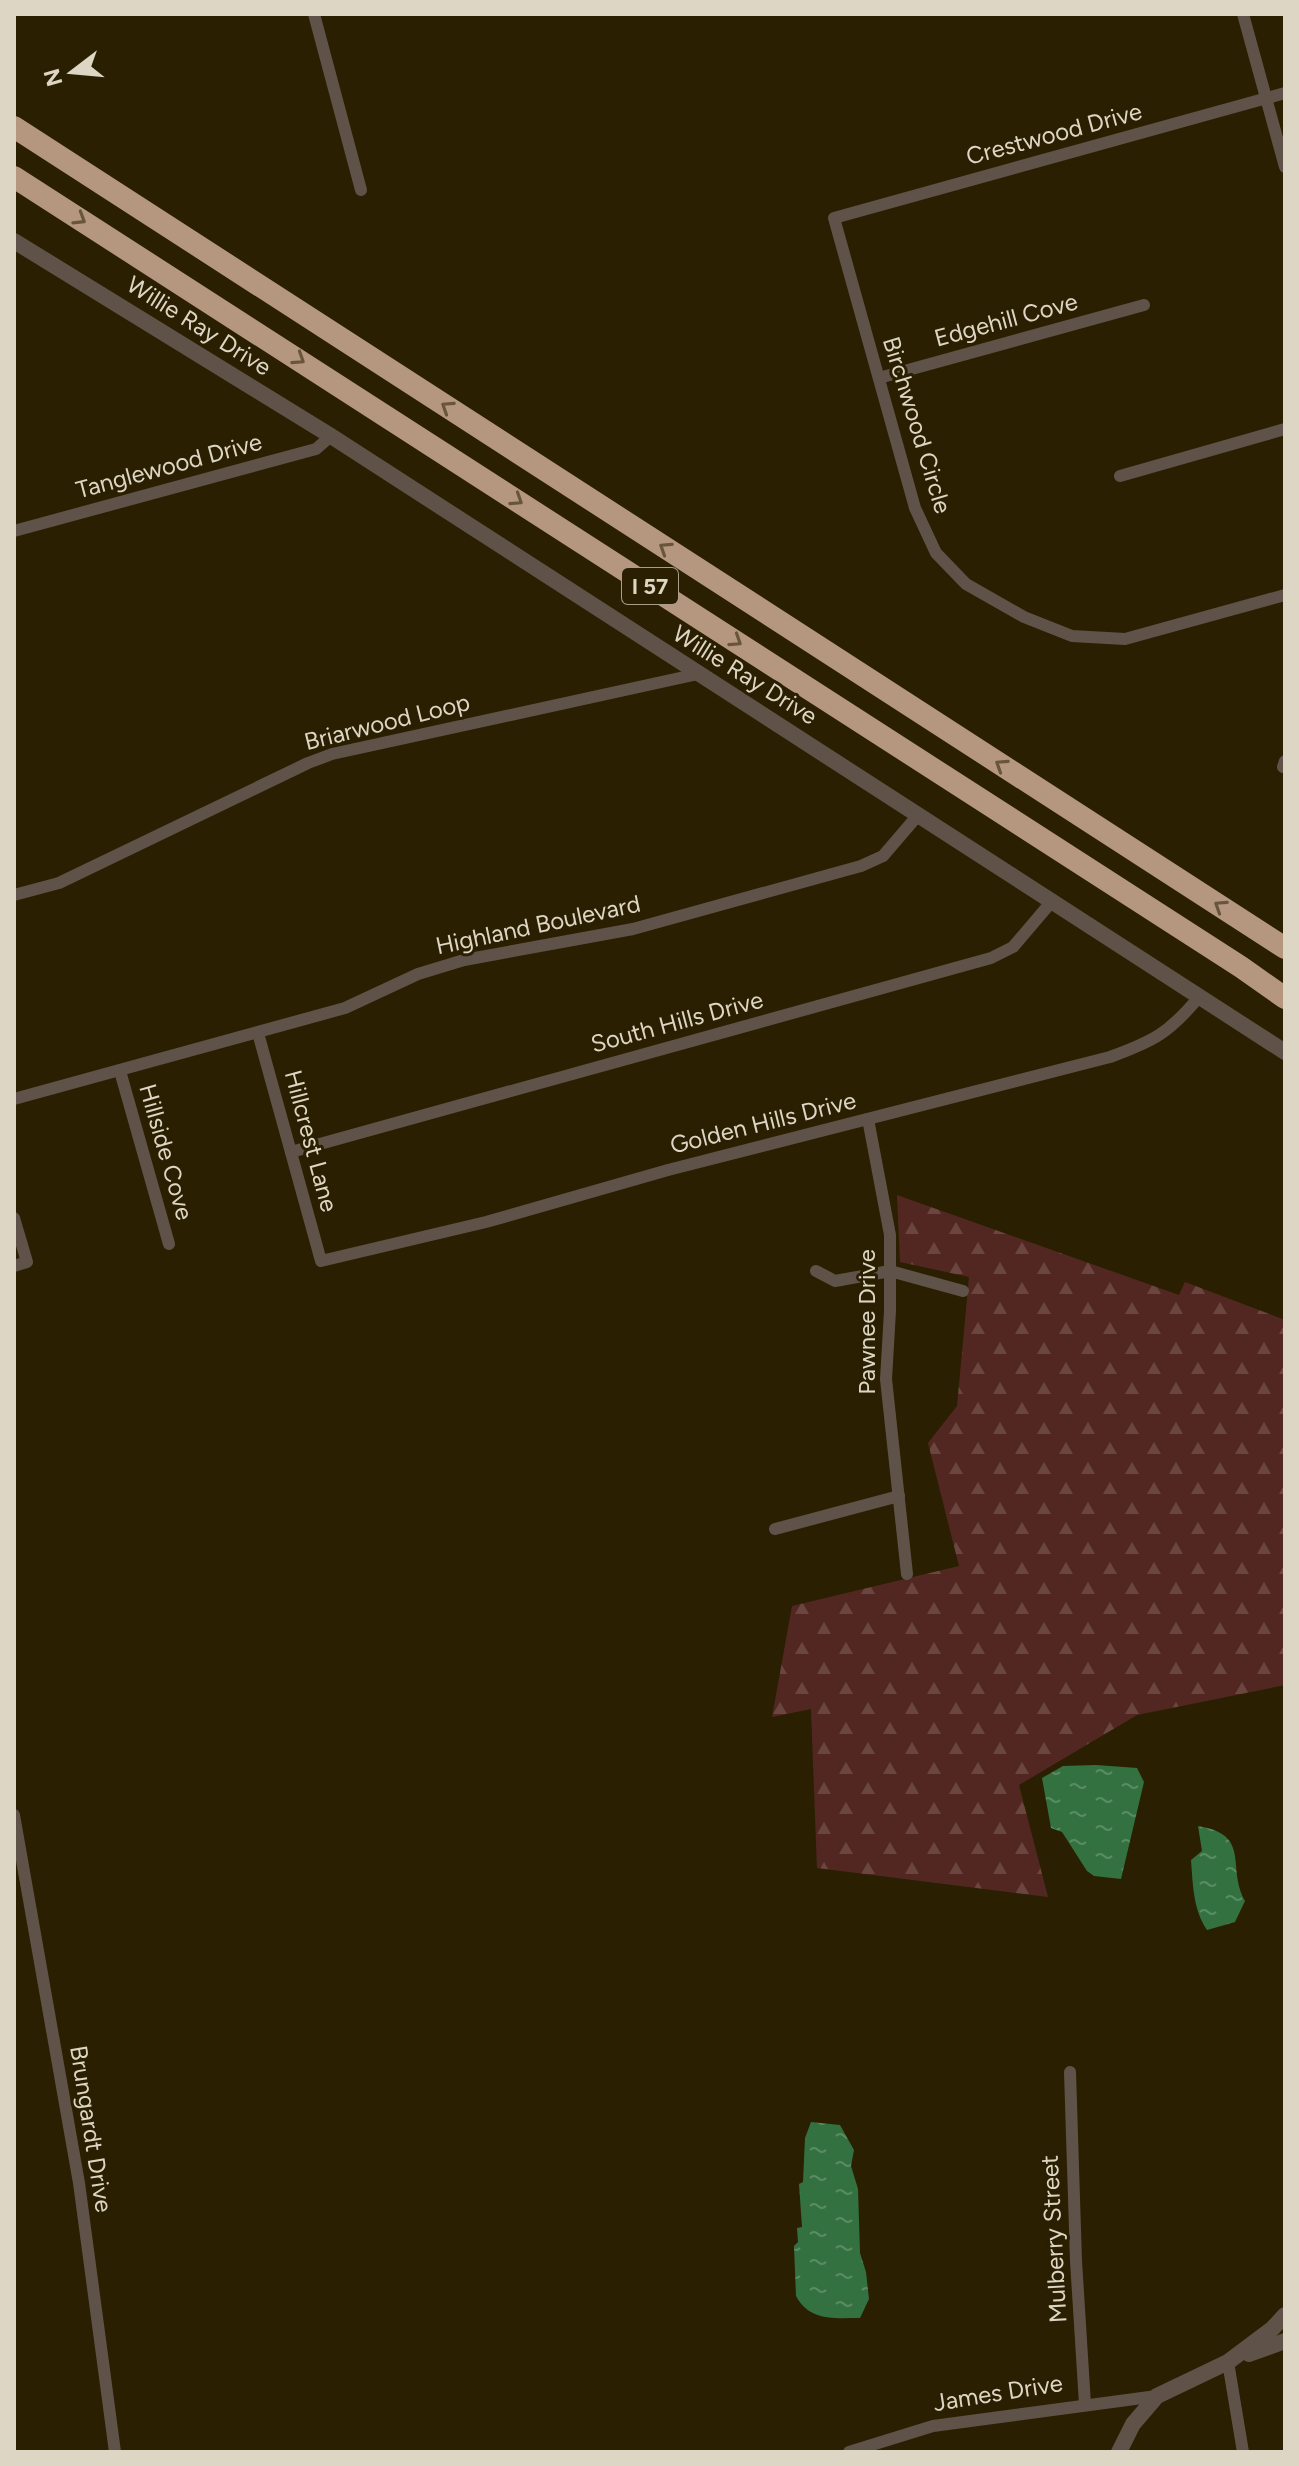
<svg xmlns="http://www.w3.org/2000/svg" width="1299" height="2466" font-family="Figtree,sans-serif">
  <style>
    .forest { fill: url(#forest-firs) }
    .water { fill: url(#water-ripples) }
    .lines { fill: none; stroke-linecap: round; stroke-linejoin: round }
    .minor { stroke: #5f5349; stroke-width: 12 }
    .tertiary { stroke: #5f5349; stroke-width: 16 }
    .motorway { stroke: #b59780; stroke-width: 22 }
    .oneway { stroke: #69553a }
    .labels { text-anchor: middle; stroke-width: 6; stroke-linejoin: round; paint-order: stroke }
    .shield { fill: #2a1f01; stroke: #a79f8a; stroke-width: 2 }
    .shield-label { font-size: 22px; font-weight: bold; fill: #ddd6c5 }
    .street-label { font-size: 24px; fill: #ddd6c5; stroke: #2a1f01 }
  </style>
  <defs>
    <pattern id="forest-firs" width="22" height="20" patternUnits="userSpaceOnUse" patternTransform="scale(2)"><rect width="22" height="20" fill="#532721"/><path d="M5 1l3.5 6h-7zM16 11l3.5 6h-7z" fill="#6b4640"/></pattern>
    <pattern id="water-ripples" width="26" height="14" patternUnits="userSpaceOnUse" patternTransform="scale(2)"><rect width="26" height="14" fill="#337240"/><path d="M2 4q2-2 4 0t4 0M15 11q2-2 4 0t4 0" fill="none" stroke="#5a8c63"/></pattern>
  </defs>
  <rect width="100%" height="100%" fill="#2a1f01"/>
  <!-- forest -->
  <path class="forest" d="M897 1195 1179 1295 1185 1282 1285 1320V1685L1137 1715 1019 1785 1048 1897 817 1868 811 1709 772 1717 792 1606 959 1566 928 1443 957 1406 969 1277 900 1262Z"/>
  <!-- water -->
  <g class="water">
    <path d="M1096 1765 1137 1768 1144 1782 1121 1879 1094 1876 1087 1871 1062 1832 1051 1828 1042 1778 1063 1766Z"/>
    <path d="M1198 1826C1252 1835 1226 1866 1245 1901L1235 1922 1207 1930C1193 1909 1193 1885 1191 1860L1202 1851Z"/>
    <path d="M811 2122 840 2125 854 2150 851 2166 858 2189 860 2253 866 2272 869 2299 860 2318C835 2318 810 2322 796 2296L794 2246 798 2242 797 2228 802 2227 799 2184 803 2182 805 2138Z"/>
  </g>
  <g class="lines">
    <!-- minor -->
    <g class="minor">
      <path d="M314 14 361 190"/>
      <path d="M1243 14 1285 167"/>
      <path d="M1285 93 834 218 915 508 936 553 966 584 1024 617 1072 636 1125 639 1285 595"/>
      <path d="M879 378 1144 305"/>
      <path d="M1120 476 1285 429"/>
      <path d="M14 531 316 449 331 436"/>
      <path d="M1283 767 1285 761"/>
      <path d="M14 895 59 883 308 763 332 754 698 674"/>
      <path d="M258 1033 321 1261 486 1222 668 1170 1110 1057C1154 1041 1169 1033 1199 997"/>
      <path d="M120 1071 169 1244"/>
      <path d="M14 1099 345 1008 418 974 464 960 633 929 861 866 883 856 919 814"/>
      <path d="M868 1119 890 1235V1311L886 1379 907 1574"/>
      <path d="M291 1152 991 958 1013 947 1053 900"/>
      <path d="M14 1218 27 1262 14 1266"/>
      <path d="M816 1271 835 1281 890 1271 963 1291"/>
      <path d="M775 1529 899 1496"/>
      <path d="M14 1815 79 2183 115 2452"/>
      <path d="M1070 2072 1076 2261 1085 2404"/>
      <path d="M1228 2362 1243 2452"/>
      <path d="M849 2452 933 2426 1157 2396"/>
    </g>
    <!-- tertiary -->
    <g class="tertiary">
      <path d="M14 241 331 436 1285 1052"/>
      <path d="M1249 2354 1285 2341"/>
      <path d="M1119 2452 1133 2424 1157 2396 1228 2362 1272 2329 1285 2315"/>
    </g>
    <!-- motorway -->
    <g class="motorway">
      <path d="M14 127 1285 948"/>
      <path d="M14 177 1241 967 1285 998"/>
    </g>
  </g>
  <!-- one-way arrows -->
  <defs><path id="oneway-chevron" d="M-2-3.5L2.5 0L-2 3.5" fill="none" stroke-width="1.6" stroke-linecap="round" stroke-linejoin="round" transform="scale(2)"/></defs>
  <g class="oneway">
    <use href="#oneway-chevron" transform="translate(80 219) rotate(32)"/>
    <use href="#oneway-chevron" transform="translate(299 359) rotate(33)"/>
    <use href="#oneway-chevron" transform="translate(447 407) rotate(-147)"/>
    <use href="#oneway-chevron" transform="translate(517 500) rotate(33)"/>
    <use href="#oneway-chevron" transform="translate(665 548) rotate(-147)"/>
    <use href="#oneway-chevron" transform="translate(736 641) rotate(33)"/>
    <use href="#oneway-chevron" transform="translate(1001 765) rotate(-147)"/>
    <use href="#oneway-chevron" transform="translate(1220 906) rotate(-147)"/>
  </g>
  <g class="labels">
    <!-- shield labels -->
    <rect class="shield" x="622" y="568" width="56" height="36" rx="6"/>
    <g class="shield-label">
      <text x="650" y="594">I 57</text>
    </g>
    <!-- street labels -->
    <g class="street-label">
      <text transform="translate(1054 134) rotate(-15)" y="8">Crestwood Drive</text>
      <text transform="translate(1006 320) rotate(-15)" y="8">Edgehill Cove</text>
      <text transform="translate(199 326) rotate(32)" y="8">Willie Ray Drive</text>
      <text transform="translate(917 425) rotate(73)" y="8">Birchwood Circle</text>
      <text transform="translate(169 466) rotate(-15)" y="8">Tanglewood Drive</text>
      <text transform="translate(745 675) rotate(32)" y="8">Willie Ray Drive</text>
      <text transform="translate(387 722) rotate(-14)" y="8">Briarwood Loop</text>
      <text transform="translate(538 925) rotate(-12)" y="8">Highland Boulevard</text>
      <text transform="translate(677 1022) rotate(-15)" y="8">South Hills Drive</text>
      <text transform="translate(763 1123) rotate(-14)" y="8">Golden Hills Drive</text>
      <text transform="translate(311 1141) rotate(75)" y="8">Hillcrest Lane</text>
      <text transform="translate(166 1152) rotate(74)" y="8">Hillside Cove</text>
      <text transform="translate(867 1322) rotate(-90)" y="8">Pawnee Drive</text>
      <text transform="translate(91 2129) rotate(81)" y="8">Brungardt Drive</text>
      <text transform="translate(1054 2239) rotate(-93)" y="8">Mulberry Street</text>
      <text transform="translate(998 2393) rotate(-9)" y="8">James Drive</text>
    </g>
  </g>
  <!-- border -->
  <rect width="1299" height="2466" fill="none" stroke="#ddd6c5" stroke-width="32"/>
  <!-- north arrow -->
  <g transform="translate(72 72) rotate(254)" stroke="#2a1f01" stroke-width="6" paint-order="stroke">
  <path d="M0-6L14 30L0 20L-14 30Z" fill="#ddd6c5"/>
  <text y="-12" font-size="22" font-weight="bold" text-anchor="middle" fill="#ddd6c5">N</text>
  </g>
</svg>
